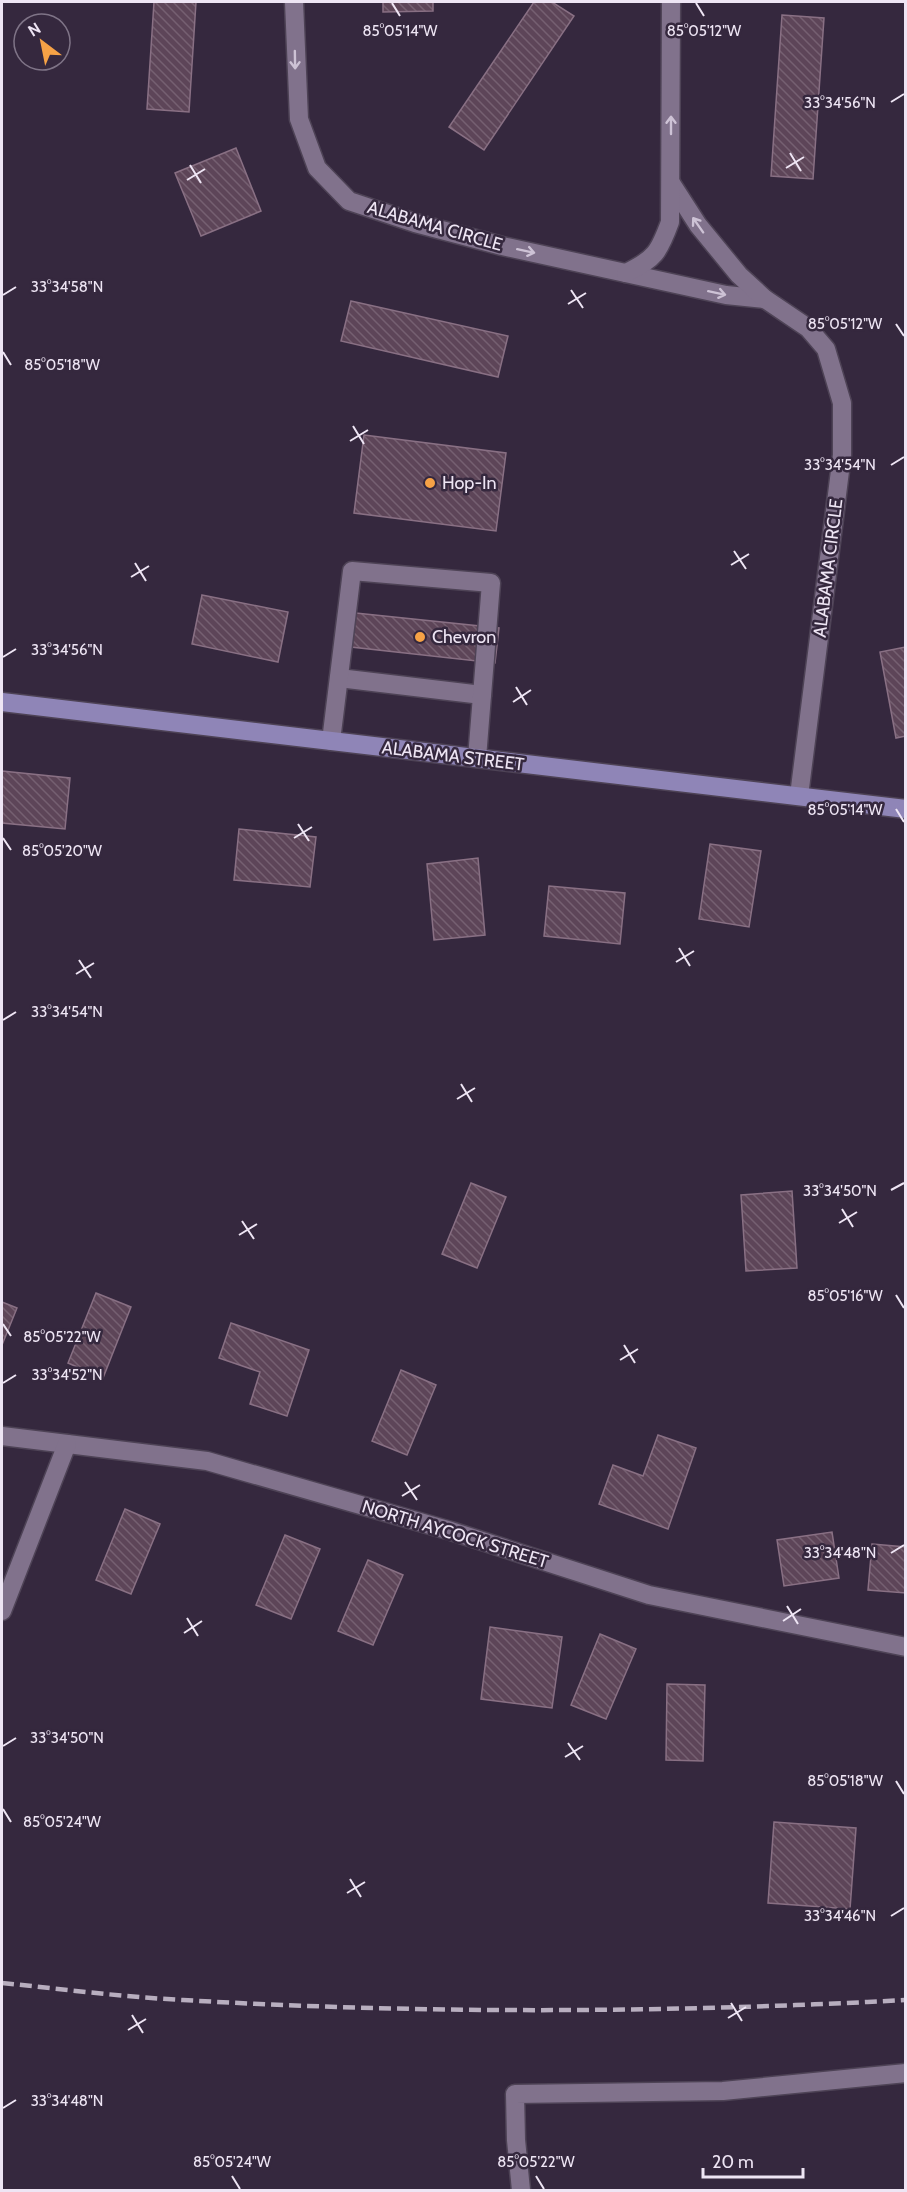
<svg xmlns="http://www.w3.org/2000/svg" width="907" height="2192" font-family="Cabin,sans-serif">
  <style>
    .building { fill: url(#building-back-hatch); stroke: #897084; stroke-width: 1.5 }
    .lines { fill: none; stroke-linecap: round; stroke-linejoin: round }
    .minor-casing { stroke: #4e4356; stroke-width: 21 }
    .major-casing { stroke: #4e4356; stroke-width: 21 }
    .minor { stroke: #81728c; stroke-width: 18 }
    .major { stroke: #8f85b7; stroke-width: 18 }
    .rail { stroke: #b8aebf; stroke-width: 4.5; stroke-dasharray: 12 6; stroke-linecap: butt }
    .oneway { stroke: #cdc2d5 }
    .ticks { fill: none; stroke: #eee5f4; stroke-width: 2 }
    .poi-dot { fill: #f6a246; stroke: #35283e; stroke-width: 2 }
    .labels { text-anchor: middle; stroke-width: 5; stroke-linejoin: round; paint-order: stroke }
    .street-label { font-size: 18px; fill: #eee5f4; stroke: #35283e }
    .poi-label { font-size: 18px; fill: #eee5f4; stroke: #35283e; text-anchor: start }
    .ticks-label { font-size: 15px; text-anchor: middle; fill: #eee5f4; stroke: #35283e; stroke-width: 5; stroke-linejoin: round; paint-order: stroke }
  </style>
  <defs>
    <pattern id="building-back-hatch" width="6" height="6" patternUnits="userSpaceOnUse" patternTransform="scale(1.5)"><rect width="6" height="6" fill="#5d4558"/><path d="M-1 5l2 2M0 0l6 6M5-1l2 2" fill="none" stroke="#756071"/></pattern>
  </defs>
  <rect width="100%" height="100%" fill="#35283e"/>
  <!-- building -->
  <g class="building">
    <path d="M154 2H196L189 112 147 109Z"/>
    <path d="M383 2H433V11L383 12Z"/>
    <path d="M534 2H552L574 16 484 150 449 127Z"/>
    <path d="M782 15 824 18 813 179 771 176Z"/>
    <path d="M236 148 261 211 201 236 175 173Z"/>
    <path d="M351 301 508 336 498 377 341 341Z"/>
    <path d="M364 435 506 453 496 531 354 513Z"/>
    <path d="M202 595 288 612 278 662 192 644Z"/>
    <path d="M346 612 499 628 495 663 342 646Z"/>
    <path d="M906 647V736L896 738 880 652Z"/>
    <path d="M2 771 70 778 65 829 2 823Z"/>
    <path d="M239 829 316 837 310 887 234 880Z"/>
    <path d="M710 844 761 851 749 927 699 919Z"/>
    <path d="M478 858 485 935 434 940 427 864Z"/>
    <path d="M549 886 625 893 620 944 544 936Z"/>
    <path d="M471 1183 506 1197 477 1268 442 1254Z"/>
    <path d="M792 1191 797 1268 746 1271 741 1195Z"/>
    <path d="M96 1293 131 1307 103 1378 68 1363Z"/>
    <path d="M2 1302 17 1308 2 1345Z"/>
    <path d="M231 1323 309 1350 287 1416 250 1404 260 1372 219 1358Z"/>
    <path d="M401 1370 436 1385 407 1455 372 1441Z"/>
    <path d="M658 1435 696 1448 668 1529 599 1504 613 1465 643 1476Z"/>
    <path d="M125 1509 160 1524 131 1594 96 1580Z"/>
    <path d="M832 1532 839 1578 784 1586 777 1540Z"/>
    <path d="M285 1535 320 1549 291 1619 256 1605Z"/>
    <path d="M872 1544 906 1547V1593L868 1590Z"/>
    <path d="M368 1560 403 1575 373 1645 338 1631Z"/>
    <path d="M490 1627 562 1637 552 1708 481 1699Z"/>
    <path d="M600 1634 636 1649 606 1719 571 1705Z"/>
    <path d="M667 1684 705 1685 703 1761 666 1760Z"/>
    <path d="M774 1822 856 1828 850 1909 768 1903Z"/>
  </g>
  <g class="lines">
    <defs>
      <g id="minor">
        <path d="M294 2 299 119 317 168 349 201 415 223 502 246 726 295 765 299"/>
        <path d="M671 183 698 225 739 275 765 299 808 328 826 349 842 403V455L799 796"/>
        <path d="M626 273C655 259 659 252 670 222L671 2"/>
        <path d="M339 678 482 695"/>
        <path d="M331 741 352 571 491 583 477 758"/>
        <path d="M2 1436 207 1461 451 1531 649 1595 906 1647"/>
        <path d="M2 1611 67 1444"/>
        <path d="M521 2190 516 2140 515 2094 723 2091 906 2073"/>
      </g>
      <path id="major" d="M2 702 906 809"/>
    </defs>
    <!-- minor casing -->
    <use href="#minor" class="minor-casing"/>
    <!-- major casing -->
    <use href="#major" class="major-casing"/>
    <!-- minor -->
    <use href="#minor" class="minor"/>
    <!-- major -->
    <use href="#major" class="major"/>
    <!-- rail -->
    <path class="rail" d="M2 1983C62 1989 122 1997 183 2000 423 2014 665 2013 906 2000"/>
  </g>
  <!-- one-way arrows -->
  <defs><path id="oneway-shaft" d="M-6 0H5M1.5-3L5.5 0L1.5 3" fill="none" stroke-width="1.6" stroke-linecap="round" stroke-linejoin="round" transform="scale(1.5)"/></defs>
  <g class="oneway">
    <use href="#oneway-shaft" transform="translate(295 60) rotate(89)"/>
    <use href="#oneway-shaft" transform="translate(671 125) rotate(-90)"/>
    <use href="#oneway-shaft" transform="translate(698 225) rotate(-125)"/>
    <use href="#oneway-shaft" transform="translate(526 251) rotate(12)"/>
    <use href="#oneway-shaft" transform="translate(717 293) rotate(12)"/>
  </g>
  <!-- ticks -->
  <path class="ticks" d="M392 3 400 16M696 3 704 16M891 102 904 94M790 153 801 171M190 165 201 183M786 168 804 157M187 180 205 169M571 290 583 308M3 295 16 287M568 304 586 293M896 324 904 336M3 352 11 365M353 426 364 444M350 441 368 430M891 465 904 457M734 551 746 569M135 563 146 581M731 565 749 554M131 577 149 566M3 657 16 649M516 687 527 705M513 702 531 690M896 809 904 822M298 824 309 841M3 838 11 850M294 838 312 827M679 948 690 966M79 960 91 978M676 962 694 951M76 974 94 963M3 1020 16 1012M461 1084 472 1102M457 1099 475 1088M891 1190 904 1183M842 1209 853 1227M242 1221 254 1239M839 1223 857 1212M239 1235 257 1224M896 1295 904 1308M3 1324 11 1336M624 1345 635 1363M620 1360 638 1349M3 1383 16 1375M405 1482 417 1500M402 1496 420 1485M891 1553 904 1545M787 1606 798 1624M187 1618 198 1636M783 1621 801 1609M184 1633 202 1621M568 1743 580 1760M3 1746 16 1738M565 1757 583 1746M896 1781 904 1794M3 1809 11 1822M350 1879 361 1897M347 1893 365 1882M891 1916 904 1908M731 2003 742 2021M132 2015 143 2033M728 2018 746 2007M128 2030 146 2019M3 2108 16 2100M232 2176 240 2189M536 2176 544 2189"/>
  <!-- markers -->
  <g class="poi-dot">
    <circle cx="430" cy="483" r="6"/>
    <circle cx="420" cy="637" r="6"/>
  </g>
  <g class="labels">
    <!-- street labels -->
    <g class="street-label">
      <text transform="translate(435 226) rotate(16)" y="6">ALABAMA CIRCLE</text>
      <text transform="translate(828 568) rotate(-83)" y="6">ALABAMA CIRCLE</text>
      <text transform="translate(453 756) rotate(7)" y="6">ALABAMA STREET</text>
      <text transform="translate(455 1534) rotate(17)" y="6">NORTH AYCOCK STREET</text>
    </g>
    <!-- poi labels -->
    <g class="poi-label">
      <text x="442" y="489">Hop-In</text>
      <text x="432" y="643">Chevron</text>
    </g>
  </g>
  <g class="ticks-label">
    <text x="400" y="36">85°05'14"W</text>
    <text x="704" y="36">85°05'12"W</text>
    <text x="840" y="108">33°34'56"N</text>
    <text x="67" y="292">33°34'58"N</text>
    <text x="845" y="329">85°05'12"W</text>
    <text x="62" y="370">85°05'18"W</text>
    <text x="840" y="470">33°34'54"N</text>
    <text x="67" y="655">33°34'56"N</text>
    <text x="845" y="815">85°05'14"W</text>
    <text x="62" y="856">85°05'20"W</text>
    <text x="67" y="1017">33°34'54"N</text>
    <text x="840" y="1196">33°34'50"N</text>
    <text x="845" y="1301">85°05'16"W</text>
    <text x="62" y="1342">85°05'22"W</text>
    <text x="67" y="1380">33°34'52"N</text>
    <text x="840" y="1558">33°34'48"N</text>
    <text x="67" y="1743">33°34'50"N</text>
    <text x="845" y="1786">85°05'18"W</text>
    <text x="62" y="1827">85°05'24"W</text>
    <text x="840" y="1921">33°34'46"N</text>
    <text x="67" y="2106">33°34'48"N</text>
    <text x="232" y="2167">85°05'24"W</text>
    <text x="536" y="2167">85°05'22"W</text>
  </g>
  <!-- border -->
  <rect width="907" height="2192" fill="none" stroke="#eee5f4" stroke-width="6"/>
  <!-- north arrow -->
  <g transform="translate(42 42) rotate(328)"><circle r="28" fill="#35283e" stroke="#7f7487" stroke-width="1.5"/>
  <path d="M0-4.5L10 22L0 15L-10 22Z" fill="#f6a246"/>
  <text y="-9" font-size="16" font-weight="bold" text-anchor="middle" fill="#eee5f4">N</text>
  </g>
  <!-- scale -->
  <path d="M703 2168v9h100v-9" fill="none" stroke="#eee5f4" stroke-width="3"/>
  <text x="712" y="2168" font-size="18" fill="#eee5f4" stroke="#35283e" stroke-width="4.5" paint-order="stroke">20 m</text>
</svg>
